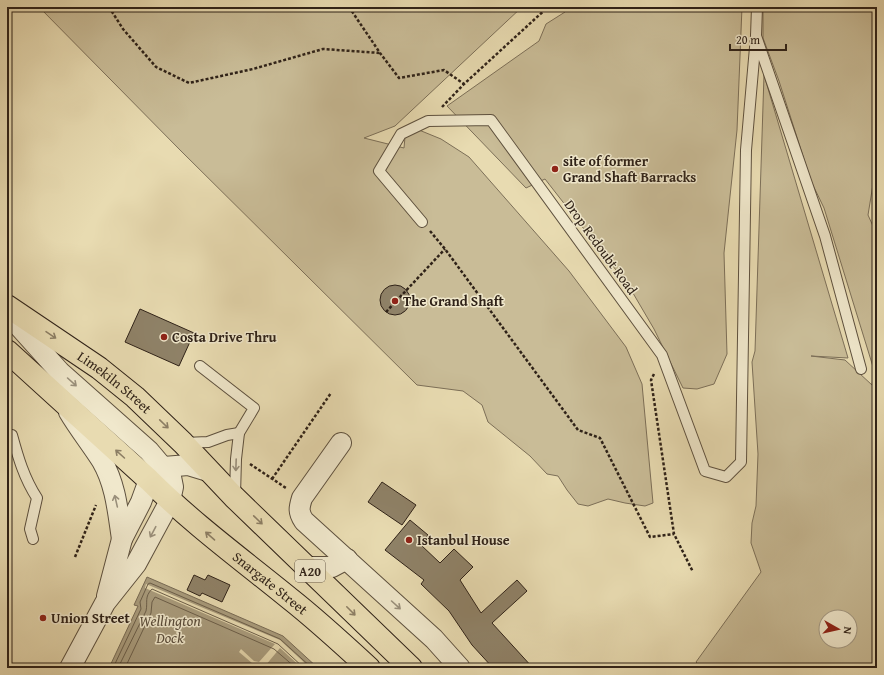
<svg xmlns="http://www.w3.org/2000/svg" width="884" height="675" font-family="'Gentium Book Plus',serif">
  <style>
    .green { fill: #c9bc97; stroke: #7c6f58; fill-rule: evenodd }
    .water { fill: #a99c7d; stroke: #786b55 }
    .pier { fill: #e8dbb1 }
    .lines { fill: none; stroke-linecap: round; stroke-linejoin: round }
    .shore { stroke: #6c5f4a; stroke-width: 1 }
    .building { fill: #8f8268; stroke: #2f2218 }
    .lane-casing { stroke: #5d503e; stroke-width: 12 }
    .street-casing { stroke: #5d503e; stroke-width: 22 }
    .highway-casing { stroke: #2f2218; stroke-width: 24 }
    .path { stroke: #2f2218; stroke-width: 2.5; stroke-dasharray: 3 2; stroke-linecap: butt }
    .lane { stroke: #f0e8cc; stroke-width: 10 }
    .street { stroke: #f0e8cc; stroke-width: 20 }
    .highway { stroke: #e8dbb1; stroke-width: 22 }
    .oneway { stroke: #8c7e64 }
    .oneway2 { stroke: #998f7b }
    .poi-dot { fill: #8f2418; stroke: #f0e8cc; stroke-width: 1.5 }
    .labels { text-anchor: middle; stroke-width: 3; stroke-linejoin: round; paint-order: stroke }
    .shield { fill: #f0e8cc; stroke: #695d4e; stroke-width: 1 }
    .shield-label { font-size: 13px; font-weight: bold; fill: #2f2218 }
    .poi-label { font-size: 14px; font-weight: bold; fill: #2f2218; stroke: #f0e8cc; text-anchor: start }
    .street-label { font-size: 14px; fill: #2f2218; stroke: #f0e8cc }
    .water-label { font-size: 15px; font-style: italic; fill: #5a4d3b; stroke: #f0e8cc }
  </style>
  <rect width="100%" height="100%" fill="#e8dbb1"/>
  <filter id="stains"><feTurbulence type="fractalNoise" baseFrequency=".005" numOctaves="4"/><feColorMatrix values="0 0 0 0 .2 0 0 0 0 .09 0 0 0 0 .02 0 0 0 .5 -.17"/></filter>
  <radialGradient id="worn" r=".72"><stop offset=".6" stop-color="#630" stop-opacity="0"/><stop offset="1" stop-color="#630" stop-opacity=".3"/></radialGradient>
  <!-- green -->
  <g class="green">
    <path d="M39 7H522L395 126 364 138 404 148 405 137 419 130 441 139 469 157 569 271 626 347 642 384 653 503 645 506 625 503 608 499 588 506 578 504 567 490 558 476 547 474 530 456 488 422 482 405 463 391 417 385 181 151Z"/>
    <path d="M558 7H742L737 130 724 253 727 354 714 384 697 389 683 388 654 329 630 288 545 179 526 188 447 106 539 41 546 24 565 12Z"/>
    <path d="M763 7H877V171L875 172 868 215 877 235V668H702L696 662 761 572 751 543 752 523 756 506 758 454 752 362 755 351 764 75 848 358 811 356 845 360 872 385 874 370 824 208 811 181 779 81 763 38ZM826 617H850V641H826Z"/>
  </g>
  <!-- water -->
  <path class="water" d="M147 577 283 636 318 668H109L138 606 134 605Z"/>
  <!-- pier -->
  <path class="pier" d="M146 584 280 640 310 668H302L280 648 265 666 266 668H254L252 663 239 652 241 649 254 661 259 662 275 644 145 588Z"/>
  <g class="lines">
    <!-- shore -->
    <g class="shore">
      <path d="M113 668 141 609 140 602 148 584 150 583 280 639 312 668"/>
      <path d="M118 668 146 611C148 602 144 597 152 589L278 644 304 668"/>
      <path d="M125 668 151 613 152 602 155 597 274 649 296 668"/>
    </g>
  </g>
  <!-- building -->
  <g class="building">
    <circle cx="395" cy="300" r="15"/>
    <path d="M140 309 194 333 179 366 125 342Z"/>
    <path d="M382 482 416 505 402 525 368 502Z"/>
    <path d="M410 520 428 535 421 545 440 563 454 549 473 567 460 580 481 613 517 580 527 591 492 623 533 668H493L472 645 449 611 421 584 424 580 385 550Z"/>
    <path d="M194 575 205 580 208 575 230 585 222 602 202 593 200 596 187 590Z"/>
  </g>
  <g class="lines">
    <defs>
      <g id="lane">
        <path d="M757 7 756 36 825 236 861 369"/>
        <path d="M422 222 379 171 401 134 428 121 491 120 662 355 705 471 726 477 741 462 746 150 756 36"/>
        <path d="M200 366 254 408 239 433 236 459 235 495"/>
        <path d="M12 435C18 457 24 478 37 498L30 529 33 539"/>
        <path d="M184 443 208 442 227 435 239 433"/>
      </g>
      <g id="street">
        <path d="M7 313 60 372 149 451 171 477 173 487 170 501 136 564 105 603 70 668"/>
        <path d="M69 412C79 429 92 445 102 461 116 485 118 513 122 539"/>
        <path d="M341 443 302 498C299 508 298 512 304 521L434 639 460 668"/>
        <path d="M306 567H332L347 559"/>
        <path d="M107 596 122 539 141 502 149 480 164 467 188 465 211 472"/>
      </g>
      <g id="highway">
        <path id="s1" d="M7 306 99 368 135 397 183 443 234 497 411 668"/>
        <path id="s2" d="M7 351 149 480C192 523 241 559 289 598 317 620 343 644 369 668"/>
      </g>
    </defs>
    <!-- lane casing -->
    <use href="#lane" class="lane-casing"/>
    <!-- street casing -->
    <use href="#street" class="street-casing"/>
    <!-- highway casing -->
    <use href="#highway" class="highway-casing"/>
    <!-- path -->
    <g class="path">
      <path d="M109 7 123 29 156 67 189 83 253 69 323 49 380 53"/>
      <path d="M349 7 380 53 399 78 444 70 464 84"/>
      <path d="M442 107 464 84 548 7"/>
      <path d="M430 231 445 249 578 430 600 438 650 537 674 534"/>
      <path d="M386 312 445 249"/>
      <path d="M654 374 651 380 674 534 693 572"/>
      <path d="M250 464 286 488"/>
      <path d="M272 479 331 393"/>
      <path d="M75 557 96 505"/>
    </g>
    <!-- lane -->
    <use href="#lane" class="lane"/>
    <!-- street -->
    <use href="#street" class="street"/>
    <!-- highway -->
    <use href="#highway" class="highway"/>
  </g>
  <!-- one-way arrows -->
  <defs><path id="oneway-shaft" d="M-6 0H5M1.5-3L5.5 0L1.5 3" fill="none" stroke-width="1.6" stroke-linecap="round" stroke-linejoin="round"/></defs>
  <g class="oneway">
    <use href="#oneway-shaft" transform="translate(51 335) rotate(34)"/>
    <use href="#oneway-shaft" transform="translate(164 424) rotate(44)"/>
    <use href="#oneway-shaft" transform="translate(120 454) rotate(-138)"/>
    <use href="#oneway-shaft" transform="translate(258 520) rotate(44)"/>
    <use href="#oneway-shaft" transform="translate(210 536) rotate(-139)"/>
    <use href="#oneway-shaft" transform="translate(351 611) rotate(45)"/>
  </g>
  <g class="oneway2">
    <use href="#oneway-shaft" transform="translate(72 382) rotate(42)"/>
    <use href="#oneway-shaft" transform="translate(236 465) rotate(92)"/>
    <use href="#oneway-shaft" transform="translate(116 501) rotate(-103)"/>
    <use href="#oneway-shaft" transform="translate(153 532) rotate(118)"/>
    <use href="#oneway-shaft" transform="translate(396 605) rotate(42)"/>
  </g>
  <!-- markers -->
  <g class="poi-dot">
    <circle cx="555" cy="169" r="4"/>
    <circle cx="395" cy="301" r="4"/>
    <circle cx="164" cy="337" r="4"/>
    <circle cx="409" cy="540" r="4"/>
    <circle cx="43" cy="618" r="4"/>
  </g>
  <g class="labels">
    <!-- shield labels -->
    <rect class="shield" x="295" y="560" width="30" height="22" rx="3"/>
    <g class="shield-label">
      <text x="310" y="576">A20</text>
    </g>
    <!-- poi labels -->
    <g class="poi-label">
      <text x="563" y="166">site of former<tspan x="563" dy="16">Grand Shaft Barracks</tspan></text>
      <text x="403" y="306">The Grand Shaft</text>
      <text x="172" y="342">Costa Drive Thru</text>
      <text x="417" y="545">Istanbul House</text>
      <text x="51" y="623">Union Street</text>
    </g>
    <!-- street labels -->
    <g class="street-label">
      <text transform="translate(601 247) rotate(54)" y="5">Drop Redoubt Road</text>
      <text dy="5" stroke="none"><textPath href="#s1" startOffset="132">Limekiln Street</textPath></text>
      <text dy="5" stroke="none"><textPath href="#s2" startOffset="351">Snargate Street</textPath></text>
    </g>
    <!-- water labels -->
    <g class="water-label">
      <text x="170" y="626">Wellington<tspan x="170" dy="17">Dock</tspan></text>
    </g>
  </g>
  <!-- margin -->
  <rect width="884" height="675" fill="none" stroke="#e8dbb1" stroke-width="24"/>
  <rect x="8" y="8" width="868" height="659" fill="none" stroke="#2f2218" stroke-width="2"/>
  <rect x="12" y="12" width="860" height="651" fill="none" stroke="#2f2218"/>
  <!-- north arrow -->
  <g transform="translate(838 629) rotate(98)"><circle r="19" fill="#f0e8cc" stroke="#a39984"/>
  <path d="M0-3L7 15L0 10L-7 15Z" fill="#8f2418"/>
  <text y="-6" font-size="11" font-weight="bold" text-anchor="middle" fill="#2f2218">N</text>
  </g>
  <!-- scale -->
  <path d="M730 44v6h56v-6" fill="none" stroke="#2f2218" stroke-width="2"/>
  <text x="736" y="44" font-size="12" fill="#2f2218" stroke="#f0e8cc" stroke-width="3" paint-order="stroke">20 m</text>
  <rect width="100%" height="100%" filter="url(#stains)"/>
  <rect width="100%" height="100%" fill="url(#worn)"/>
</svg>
